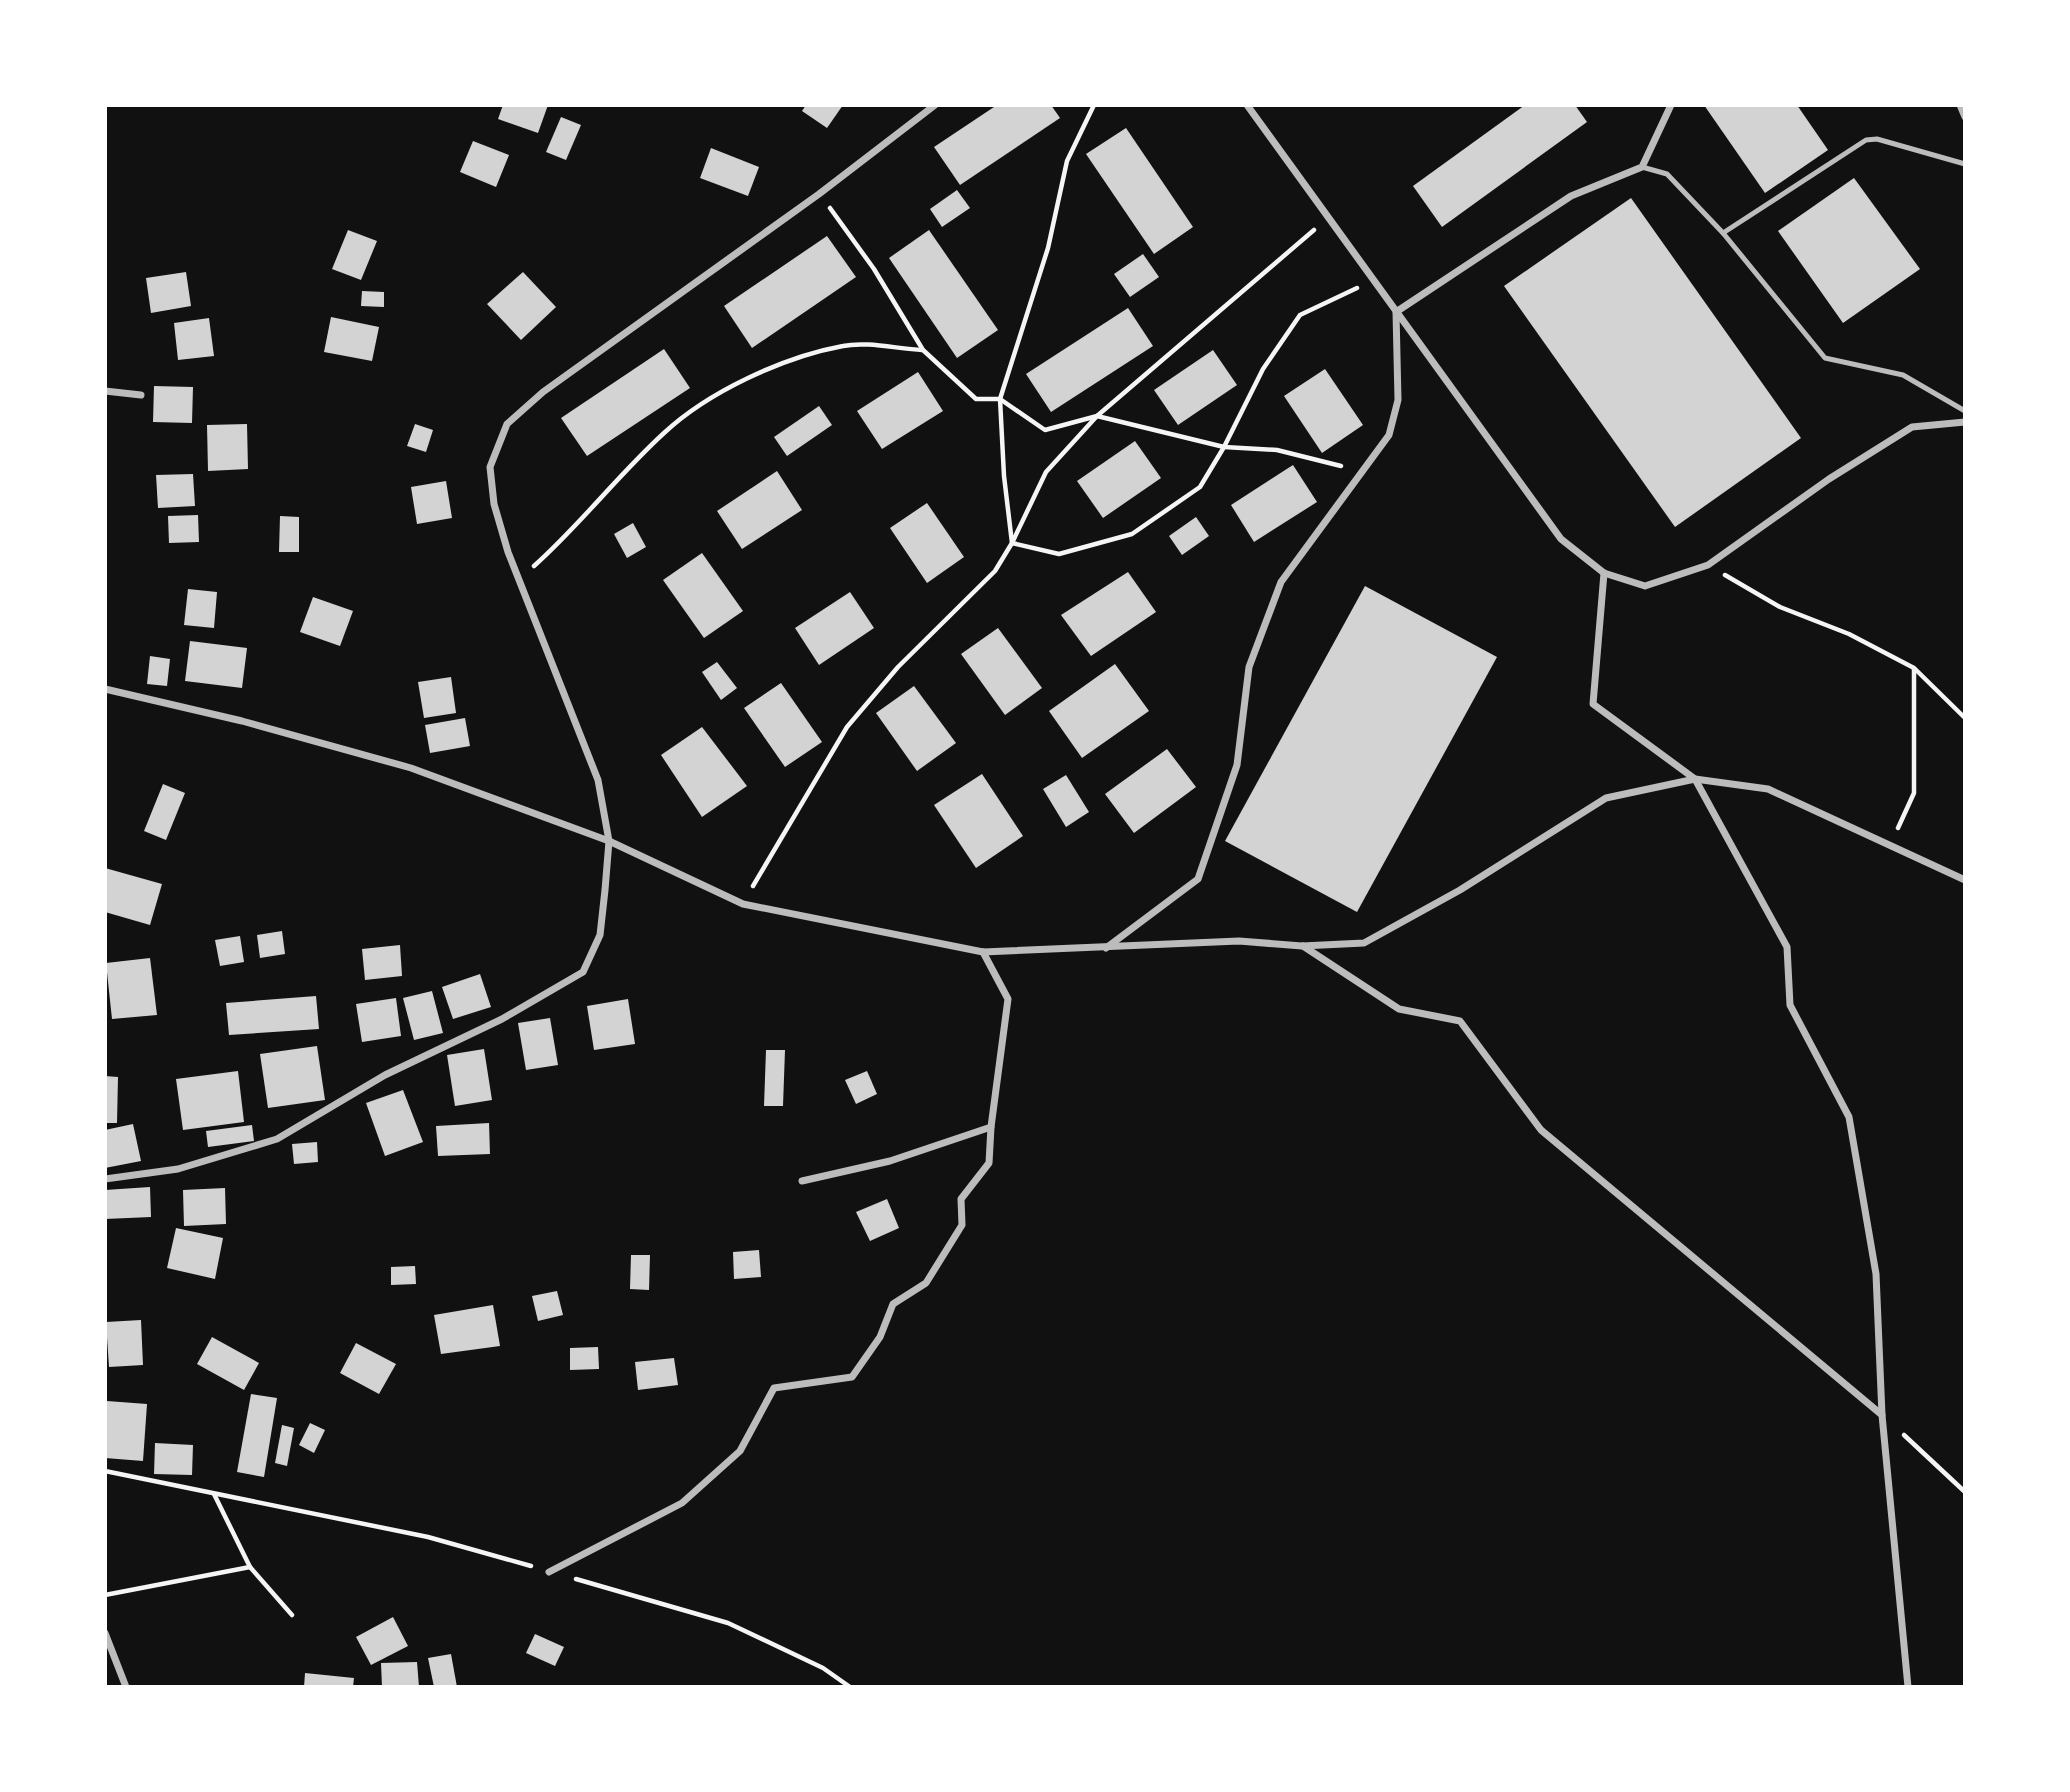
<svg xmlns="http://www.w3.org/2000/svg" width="2070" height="1792" font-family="'Open Sans',sans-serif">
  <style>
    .building { fill: #d3d3d3 }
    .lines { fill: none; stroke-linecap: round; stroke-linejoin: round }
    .path { stroke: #f5f5f5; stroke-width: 4.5 }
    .service { stroke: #bcbcbc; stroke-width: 5 }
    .minor { stroke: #bcbcbc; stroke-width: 7 }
  </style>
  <rect width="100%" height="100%" fill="#111"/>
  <!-- building -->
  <g class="building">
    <path d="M503 105H548L538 133 498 119Z"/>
    <path d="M806 105H843L827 128 802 111Z"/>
    <path d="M997 105H1051L1060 118 960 185 934 147Z"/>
    <path d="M1525 105H1575L1587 122 1442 227 1413 186Z"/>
    <path d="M1704 105H1797L1828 150 1765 193Z"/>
    <path d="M561 117 581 125 566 160 546 152Z"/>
    <path d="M1126 128 1193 227 1154 254 1086 154Z"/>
    <path d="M473 141 509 155 496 187 460 172Z"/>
    <path d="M711 148 759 167 748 196 700 178Z"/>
    <path d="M1854 178 1920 269 1843 323 1778 231Z"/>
    <path d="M957 190 970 208 942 227 930 209Z"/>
    <path d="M1631 198 1801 438 1675 527 1504 286Z"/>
    <path d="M348 230 377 241 361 280 332 269Z"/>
    <path d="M929 230 998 330 957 358 889 258Z"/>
    <path d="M827 236 856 277 752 348 724 306Z"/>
    <path d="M1143 254 1159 277 1130 297 1114 274Z"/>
    <path d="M186 272 191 306 151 313 146 278Z"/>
    <path d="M523 272 556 307 521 340 487 304Z"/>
    <path d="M362 291 384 292V307L361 306Z"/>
    <path d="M1128 308 1153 346 1051 412 1026 374Z"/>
    <path d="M331 317 379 327 372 361 324 352Z"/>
    <path d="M209 318 214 356 178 360 174 323Z"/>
    <path d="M664 349 690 388 587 456 561 418Z"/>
    <path d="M1213 350 1237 385 1178 425 1154 390Z"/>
    <path d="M1325 369 1363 425 1322 453 1284 396Z"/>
    <path d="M918 372 943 411 882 449 857 411Z"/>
    <path d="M154 386 193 387 192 423 153 422Z"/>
    <path d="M819 406 832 425 787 456 774 437Z"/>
    <path d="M247 424 248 469 208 471 207 425Z"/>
    <path d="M415 424 433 430 426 452 407 446Z"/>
    <path d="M1135 441 1161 478 1103 518 1077 481Z"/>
    <path d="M1293 465 1317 502 1254 542 1231 505Z"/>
    <path d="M777 471 802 510 742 549 717 511Z"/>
    <path d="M193 474 195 506 158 508 156 475Z"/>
    <path d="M446 481 452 518 417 524 411 487Z"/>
    <path d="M927 503 964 557 927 583 890 528Z"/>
    <path d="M198 515 199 542 169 543 168 516Z"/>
    <path d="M280 516 299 517V552H279Z"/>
    <path d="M1196 517 1209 536 1182 555 1169 536Z"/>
    <path d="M633 523 646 547 627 558 614 534Z"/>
    <path d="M702 553 743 611 704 638 663 580Z"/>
    <path d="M1128 572 1156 612 1091 656 1061 615Z"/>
    <path d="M1365 586 1497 657 1357 912 1225 841Z"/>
    <path d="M188 589 217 592 214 628 184 625Z"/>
    <path d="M850 592 874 628 819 665 795 628Z"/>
    <path d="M313 597 353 611 340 646 300 632Z"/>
    <path d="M998 628 1042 688 1005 715 961 654Z"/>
    <path d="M190 641 247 648 242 688 185 681Z"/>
    <path d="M150 656 170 659 167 686 147 684Z"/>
    <path d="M717 662 737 688 721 700 702 672Z"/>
    <path d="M1115 664 1149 711 1082 758 1049 711Z"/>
    <path d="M451 677 456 713 424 718 418 682Z"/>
    <path d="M781 683 822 742 785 767 744 708Z"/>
    <path d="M914 686 956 743 917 771 876 713Z"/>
    <path d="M465 718 470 746 430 753 425 725Z"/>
    <path d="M702 727 747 786 702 817 661 755Z"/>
    <path d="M1167 749 1196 787 1134 833 1105 794Z"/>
    <path d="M982 774 1023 836 976 868 934 805Z"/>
    <path d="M1066 775 1089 812 1066 827 1043 789Z"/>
    <path d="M163 784 185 793 166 840 144 831Z"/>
    <path d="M105 868 162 884 150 925 105 912Z"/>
    <path d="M282 931 285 954 260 958 257 935Z"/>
    <path d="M240 936 244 962 220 966 215 940Z"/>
    <path d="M400 945 402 976 365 980 362 949Z"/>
    <path d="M150 958 157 1015 112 1019 106 963Z"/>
    <path d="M480 974 491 1007 453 1019 442 987Z"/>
    <path d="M432 991 443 1033 414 1040 403 998Z"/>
    <path d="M316 996 319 1029 229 1035 226 1003Z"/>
    <path d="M396 998 401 1036 362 1042 356 1004Z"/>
    <path d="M628 999 635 1044 594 1050 587 1006Z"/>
    <path d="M550 1018 558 1065 526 1070 518 1023Z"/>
    <path d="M317 1046 325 1100 268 1108 260 1054Z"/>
    <path d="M484 1049 492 1100 455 1106 447 1055Z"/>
    <path d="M766 1050H785L783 1106H764Z"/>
    <path d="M238 1071 244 1122 183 1130 176 1079Z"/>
    <path d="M867 1071 877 1094 856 1104 845 1080Z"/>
    <path d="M105 1076 118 1077 117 1123H105Z"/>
    <path d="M403 1090 423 1142 385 1156 366 1103Z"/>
    <path d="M489 1123 490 1154 438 1156 436 1126Z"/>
    <path d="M133 1124 141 1161 105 1168V1130Z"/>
    <path d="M252 1125 254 1141 208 1147 206 1131Z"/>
    <path d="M317 1142 318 1162 294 1164 292 1144Z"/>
    <path d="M150 1187 151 1217 105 1219V1190Z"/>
    <path d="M225 1188 226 1224 184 1226 183 1190Z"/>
    <path d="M887 1199 899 1228 870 1241 856 1212Z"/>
    <path d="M176 1228 223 1238 215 1279 167 1268Z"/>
    <path d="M759 1250 761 1277 734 1279 733 1252Z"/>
    <path d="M631 1255H650L649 1290 630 1289Z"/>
    <path d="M415 1266 416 1284 391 1285V1267Z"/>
    <path d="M557 1291 563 1315 538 1321 532 1296Z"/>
    <path d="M493 1305 500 1346 441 1354 434 1315Z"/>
    <path d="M141 1320 143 1365 109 1367 106 1322Z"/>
    <path d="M212 1337 259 1363 244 1390 197 1364Z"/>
    <path d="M356 1343 396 1364 379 1394 340 1373Z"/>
    <path d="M598 1347 599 1369 570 1370V1348Z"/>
    <path d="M674 1358 678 1385 638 1390 635 1362Z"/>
    <path d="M251 1394 277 1398 264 1477 237 1472Z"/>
    <path d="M107 1401 147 1404 143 1461 105 1458Z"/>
    <path d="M310 1423 325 1430 314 1453 299 1445Z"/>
    <path d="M282 1425 294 1428 287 1466 275 1463Z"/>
    <path d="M155 1443 193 1445 192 1475 154 1474Z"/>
    <path d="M393 1617 408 1646 371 1665 356 1637Z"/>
    <path d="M535 1634 564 1647 555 1666 526 1653Z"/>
    <path d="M451 1654 457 1687H434L428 1658Z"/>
    <path d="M417 1662 419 1687H382L381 1663Z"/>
    <path d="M305 1673 354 1678 353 1687H304Z"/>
  </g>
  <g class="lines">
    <!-- path -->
    <g class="path">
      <path d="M1094 105 1067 161 1048 248 1000 399 1004 476 1012 543 1059 554 1132 534 1200 487 1224 447 1263 369 1300 315 1357 288"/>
      <path d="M830 208 874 269 923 350 976 399H1000L1045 430 1097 416 1224 447 1277 450 1341 466"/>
      <path d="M534 566C580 525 618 475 664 433 708 392 783 357 843 346 866 341 898 349 922 350"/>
      <path d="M1725 575 1780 607 1849 634 1914 668 1965 718"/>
      <path d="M1898 828 1914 793V669"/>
      <path d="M753 886 847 727 898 667 995 571 1012 543 1046 472 1097 416 1314 230"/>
      <path d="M1904 1435 1965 1492"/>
      <path d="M105 1471 428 1537 531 1566"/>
      <path d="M214 1494 250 1567 292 1615"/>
      <path d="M576 1579 728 1623 823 1668 850 1687"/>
      <path d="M105 1595 250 1567"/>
    </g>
    <!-- service -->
    <g class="service">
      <path d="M1965 164 1877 139 1866 140 1723 233 1825 358 1903 375 1965 411"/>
      <path d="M1642 167 1667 174 1723 233"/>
    </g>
    <!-- minor -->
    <g class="minor">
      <path d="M1247 105 1561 539 1604 573 1645 586 1708 565 1829 479 1912 427 1965 422"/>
      <path d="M1960 105 1965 117"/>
      <path d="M105 391 141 395"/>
      <path d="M1604 573 1593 704 1695 779 1787 947 1790 1005 1849 1117 1876 1274 1882 1415"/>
      <path d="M105 689 242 721 411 768 609 841 743 904 983 952 1239 941 1302 946 1364 943 1460 890 1606 798 1695 779 1768 789 1965 880"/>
      <path d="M1303 946 1399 1009 1460 1021 1541 1130 1882 1415 1908 1687"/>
      <path d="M1106 948 1198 879 1237 765 1249 667 1281 582 1389 435 1398 400 1396 312 1571 196 1642 167 1671 105"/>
      <path d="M105 1179 178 1169 277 1139 385 1075 502 1019 583 972 600 935 605 890 609 841 598 780 508 552 494 504 490 467 507 424 543 392 819 194 935 105"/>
      <path d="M802 1181 890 1161 991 1127 1008 999 983 952"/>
      <path d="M549 1572 682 1503 740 1451 774 1388 852 1377 880 1337 893 1304 926 1283 962 1225 961 1199 989 1163 991 1127"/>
      <path d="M105 1633 126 1687"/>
    </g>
  </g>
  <!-- border -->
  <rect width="2070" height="1792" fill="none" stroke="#ffffff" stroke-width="214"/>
</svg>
